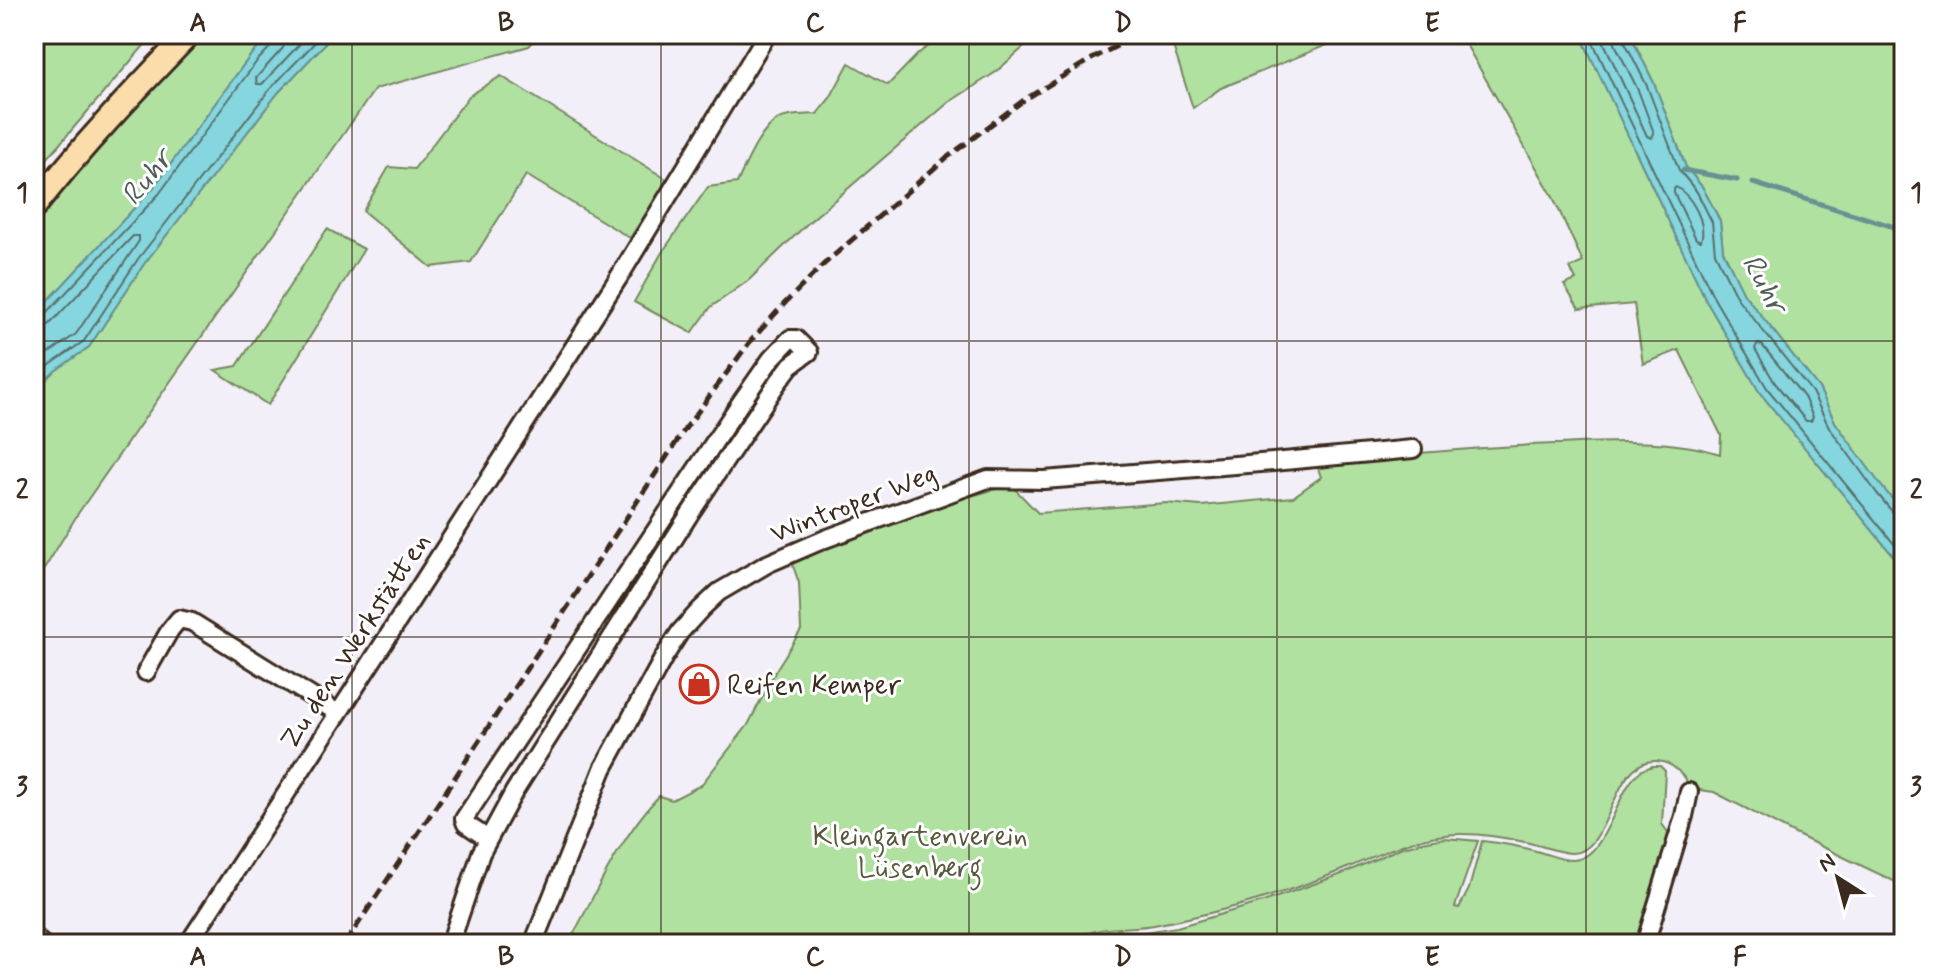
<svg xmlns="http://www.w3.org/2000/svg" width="1938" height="978" font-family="Mynerve,sans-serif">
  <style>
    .green { fill: #b0e1a1; stroke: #768660; stroke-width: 2 }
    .water { fill: #85d6df; stroke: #679192; stroke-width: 2 }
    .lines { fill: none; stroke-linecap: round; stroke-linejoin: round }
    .shore { stroke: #596f6b; stroke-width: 2 }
    .stream { stroke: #679192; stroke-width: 5 }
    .minor-casing { stroke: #3b2a1e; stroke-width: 22 }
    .major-casing { stroke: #3b2a1e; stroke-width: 28 }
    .minor { stroke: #fff; stroke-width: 16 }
    .major { stroke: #faddab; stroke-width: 22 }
    .rail { stroke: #3b2a1e; stroke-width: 5; stroke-dasharray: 12 6; stroke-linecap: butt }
    .grid { fill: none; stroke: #3b2a1e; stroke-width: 2; stroke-opacity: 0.55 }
    .labels { text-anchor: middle; stroke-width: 6; stroke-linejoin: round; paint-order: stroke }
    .street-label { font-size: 28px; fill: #3b2a1e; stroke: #fff }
    .poi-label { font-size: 28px; fill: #3b2a1e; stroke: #fff; text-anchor: start }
    .park-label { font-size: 28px; fill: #58583f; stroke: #fff }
    .water-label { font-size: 30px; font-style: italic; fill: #515e58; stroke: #fff }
    .neatline { fill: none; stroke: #3b2a1e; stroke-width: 3 }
    .grid-label { font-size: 26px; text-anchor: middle; font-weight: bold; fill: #3b2a1e }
  </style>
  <rect width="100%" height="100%" fill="#f3eff8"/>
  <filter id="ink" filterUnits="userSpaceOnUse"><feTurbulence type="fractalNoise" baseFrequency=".0125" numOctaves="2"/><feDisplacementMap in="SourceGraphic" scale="16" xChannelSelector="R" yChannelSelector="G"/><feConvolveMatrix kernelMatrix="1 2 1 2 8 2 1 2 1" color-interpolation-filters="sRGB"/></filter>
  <g filter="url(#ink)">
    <!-- green -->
    <g class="green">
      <path d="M34 34H154L34 174Z"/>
      <path d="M201 34H272L251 55 153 188 34 316V223L101 142Z"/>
      <path d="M334 34H540L529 46 375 89 79 512 34 586V392L55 371 89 347 144 264 278 93Z"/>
      <path d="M945 34H1033L1035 37 996 72 948 103 809 222 749 280 711 307 692 333 634 302 661 254 708 187 737 183C746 164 760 129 779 119 789 114 805 115 817 114L830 98 849 63 888 85 919 53Z"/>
      <path d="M1200 34H1354L1221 88 1193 108 1173 46Z"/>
      <path d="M1460 34H1580L1708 304 1760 393 1904 569V886L1793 833 1714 792 1692 789C1682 774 1674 762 1656 761 1610 758 1612 855 1571 853 1557 852 1543 846 1529 843 1503 837 1472 832 1445 835 1410 838 1378 855 1347 868 1319 880 1290 890 1261 899 1226 910 1190 918 1154 925 1137 928 1118 927 1100 930 1086 932 1073 939 1060 944H568C596 894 619 838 659 796L672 800 701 785 748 725 776 670 801 630 799 583 791 560 913 512 1011 485 1038 513 1166 503 1201 506 1293 497 1321 477 1317 465C1396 454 1476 447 1556 444 1605 442 1673 438 1720 454L1721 435 1679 350 1643 364 1634 304 1579 309 1564 285 1576 280 1570 268 1583 262 1552 195Z"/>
      <path d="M1630 34H1904V513L1882 487 1835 422 1819 388 1744 294 1723 251 1720 220 1703 188 1686 167 1654 83Z"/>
      <path d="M501 76 668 180 630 238 526 175 471 262 431 267 363 211 389 167 414 169 469 96Z"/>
      <path d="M327 229 364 249 268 405 215 370 237 366Z"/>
      <path d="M1653 766H1660L1665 771 1662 824 1672 838 1639 944H1090L1119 936 1177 927 1263 902 1342 874 1400 848 1422 842 1445 838 1478 841 1455 907 1459 908 1469 889 1482 841C1500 843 1518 846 1536 851 1548 854 1560 860 1572 860 1608 860 1615 788 1642 770 1643 769 1651 767 1653 766Z"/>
    </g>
    <!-- water -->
    <g class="water">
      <path d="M272 34H334L278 93 144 264 89 347 55 371 34 392V316L153 188 251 55Z"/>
      <path d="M1580 34H1630L1654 83 1686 167 1703 188 1720 221 1723 251 1744 294 1819 388 1835 422 1882 487 1904 513V569L1760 393 1708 304Z"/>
    </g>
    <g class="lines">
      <!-- shore -->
      <g class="shore">
        <path d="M287 34 283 48 256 78 257 84H262L309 34"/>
        <path d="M1589 34 1715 300 1767 388 1904 556"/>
        <path d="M1600 34 1647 136 1652 138 1654 133 1638 90 1615 44 1614 34"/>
        <path d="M1624 34V40L1647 86 1679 170 1697 192 1712 222 1715 253 1737 298 1812 392 1829 427 1876 492 1895 515 1904 518"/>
        <path d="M1676 187C1692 196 1707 223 1701 241L1696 239 1674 193V189Z"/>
        <path d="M34 320 43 317 159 194 257 61 275 42 277 34"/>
        <path d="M34 330 42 329 49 325 133 236H139V241L76 334 44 357 34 367"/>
        <path d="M1757 344 1762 345 1804 397 1813 417 1811 421H1806L1775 383 1755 349Z"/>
        <path d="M34 382 50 365 84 341 138 259 271 88 323 34"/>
      </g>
      <!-- stream -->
      <g class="stream">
        <path d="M1683 170 1737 180"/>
        <path d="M1753 183 1904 230"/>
      </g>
      <defs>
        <g id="minor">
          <path d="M146 672 170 630 179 619 192 622 338 713"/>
          <path d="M34 937 42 944"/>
          <path d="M188 944 349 697 619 277 767 34"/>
          <path d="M450 944 481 853 514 792 689 515 776 385 791 365 809 352 796 339H790L771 359 739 405 464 819 466 824 488 839"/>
          <path d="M533 944 603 769 664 657 680 632 701 609 719 592 767 564 825 539 988 479 1044 480 1273 462 1413 449"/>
          <path d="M1645 944 1684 816 1689 792"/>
        </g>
        <path id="major" d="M34 207C82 146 135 90 189 34"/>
      </defs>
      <!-- minor casing -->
      <use href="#minor" class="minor-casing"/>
      <!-- major casing -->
      <use href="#major" class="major-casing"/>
      <!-- minor -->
      <use href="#minor" class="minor"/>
      <!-- major -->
      <use href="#major" class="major"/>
      <!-- rail -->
      <path class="rail" d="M345 944 685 429 749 343 785 303 823 265 945 159 1024 100 1088 61 1140 34"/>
    </g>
  </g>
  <!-- grid -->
  <path class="grid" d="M352 34V944M661 34V944M969 34V944M1277 34V944M1586 34V944M34 341H1904M34 637H1904"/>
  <!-- icons -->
  <defs>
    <symbol id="shop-ring" viewBox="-11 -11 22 22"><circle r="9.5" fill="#fff" stroke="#c8321e" stroke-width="1.5"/><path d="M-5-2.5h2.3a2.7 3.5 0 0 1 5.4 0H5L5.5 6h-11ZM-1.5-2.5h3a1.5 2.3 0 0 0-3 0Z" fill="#c8321e"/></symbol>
  </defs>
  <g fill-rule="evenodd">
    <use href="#shop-ring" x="677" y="662" width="44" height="44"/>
  </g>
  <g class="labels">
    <!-- street labels -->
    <g class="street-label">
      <text transform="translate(853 502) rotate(-21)" y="10">Wintroper Weg</text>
      <text transform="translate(354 640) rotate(-57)" y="10">Zu den Werkstätten</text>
    </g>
    <!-- poi labels -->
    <g class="poi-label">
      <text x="727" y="694">Reifen Kemper</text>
    </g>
    <!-- park labels -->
    <g class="park-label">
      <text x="920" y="845">Kleingartenverein<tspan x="920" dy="32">Lüsenberg</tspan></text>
    </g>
    <!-- water labels -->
    <g class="water-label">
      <text transform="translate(146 177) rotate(-51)" y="10">Ruhr</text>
      <text transform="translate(1765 283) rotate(61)" y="10">Ruhr</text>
    </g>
  </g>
  <!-- margin -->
  <rect width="1938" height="978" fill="none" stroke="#fff" stroke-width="88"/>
  <!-- north arrow -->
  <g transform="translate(1838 878) rotate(324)" stroke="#ffffff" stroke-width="6" paint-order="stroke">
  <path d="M0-6L14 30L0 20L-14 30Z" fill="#3b2a1e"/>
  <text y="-12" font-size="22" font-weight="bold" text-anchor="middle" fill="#3b2a1e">N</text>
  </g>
  <rect x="44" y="44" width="1850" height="890" class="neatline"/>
  <g class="grid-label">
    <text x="198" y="31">A</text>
    <text x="506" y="31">B</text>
    <text x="815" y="31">C</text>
    <text x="1123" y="31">D</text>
    <text x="1432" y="31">E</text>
    <text x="1740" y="31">F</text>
    <text x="22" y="201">1</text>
    <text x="1916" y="201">1</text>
    <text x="22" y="498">2</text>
    <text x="1916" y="498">2</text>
    <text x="22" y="795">3</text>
    <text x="1916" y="795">3</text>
    <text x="198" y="965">A</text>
    <text x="506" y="965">B</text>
    <text x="815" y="965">C</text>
    <text x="1123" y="965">D</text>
    <text x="1432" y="965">E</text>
    <text x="1740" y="965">F</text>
  </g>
</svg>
